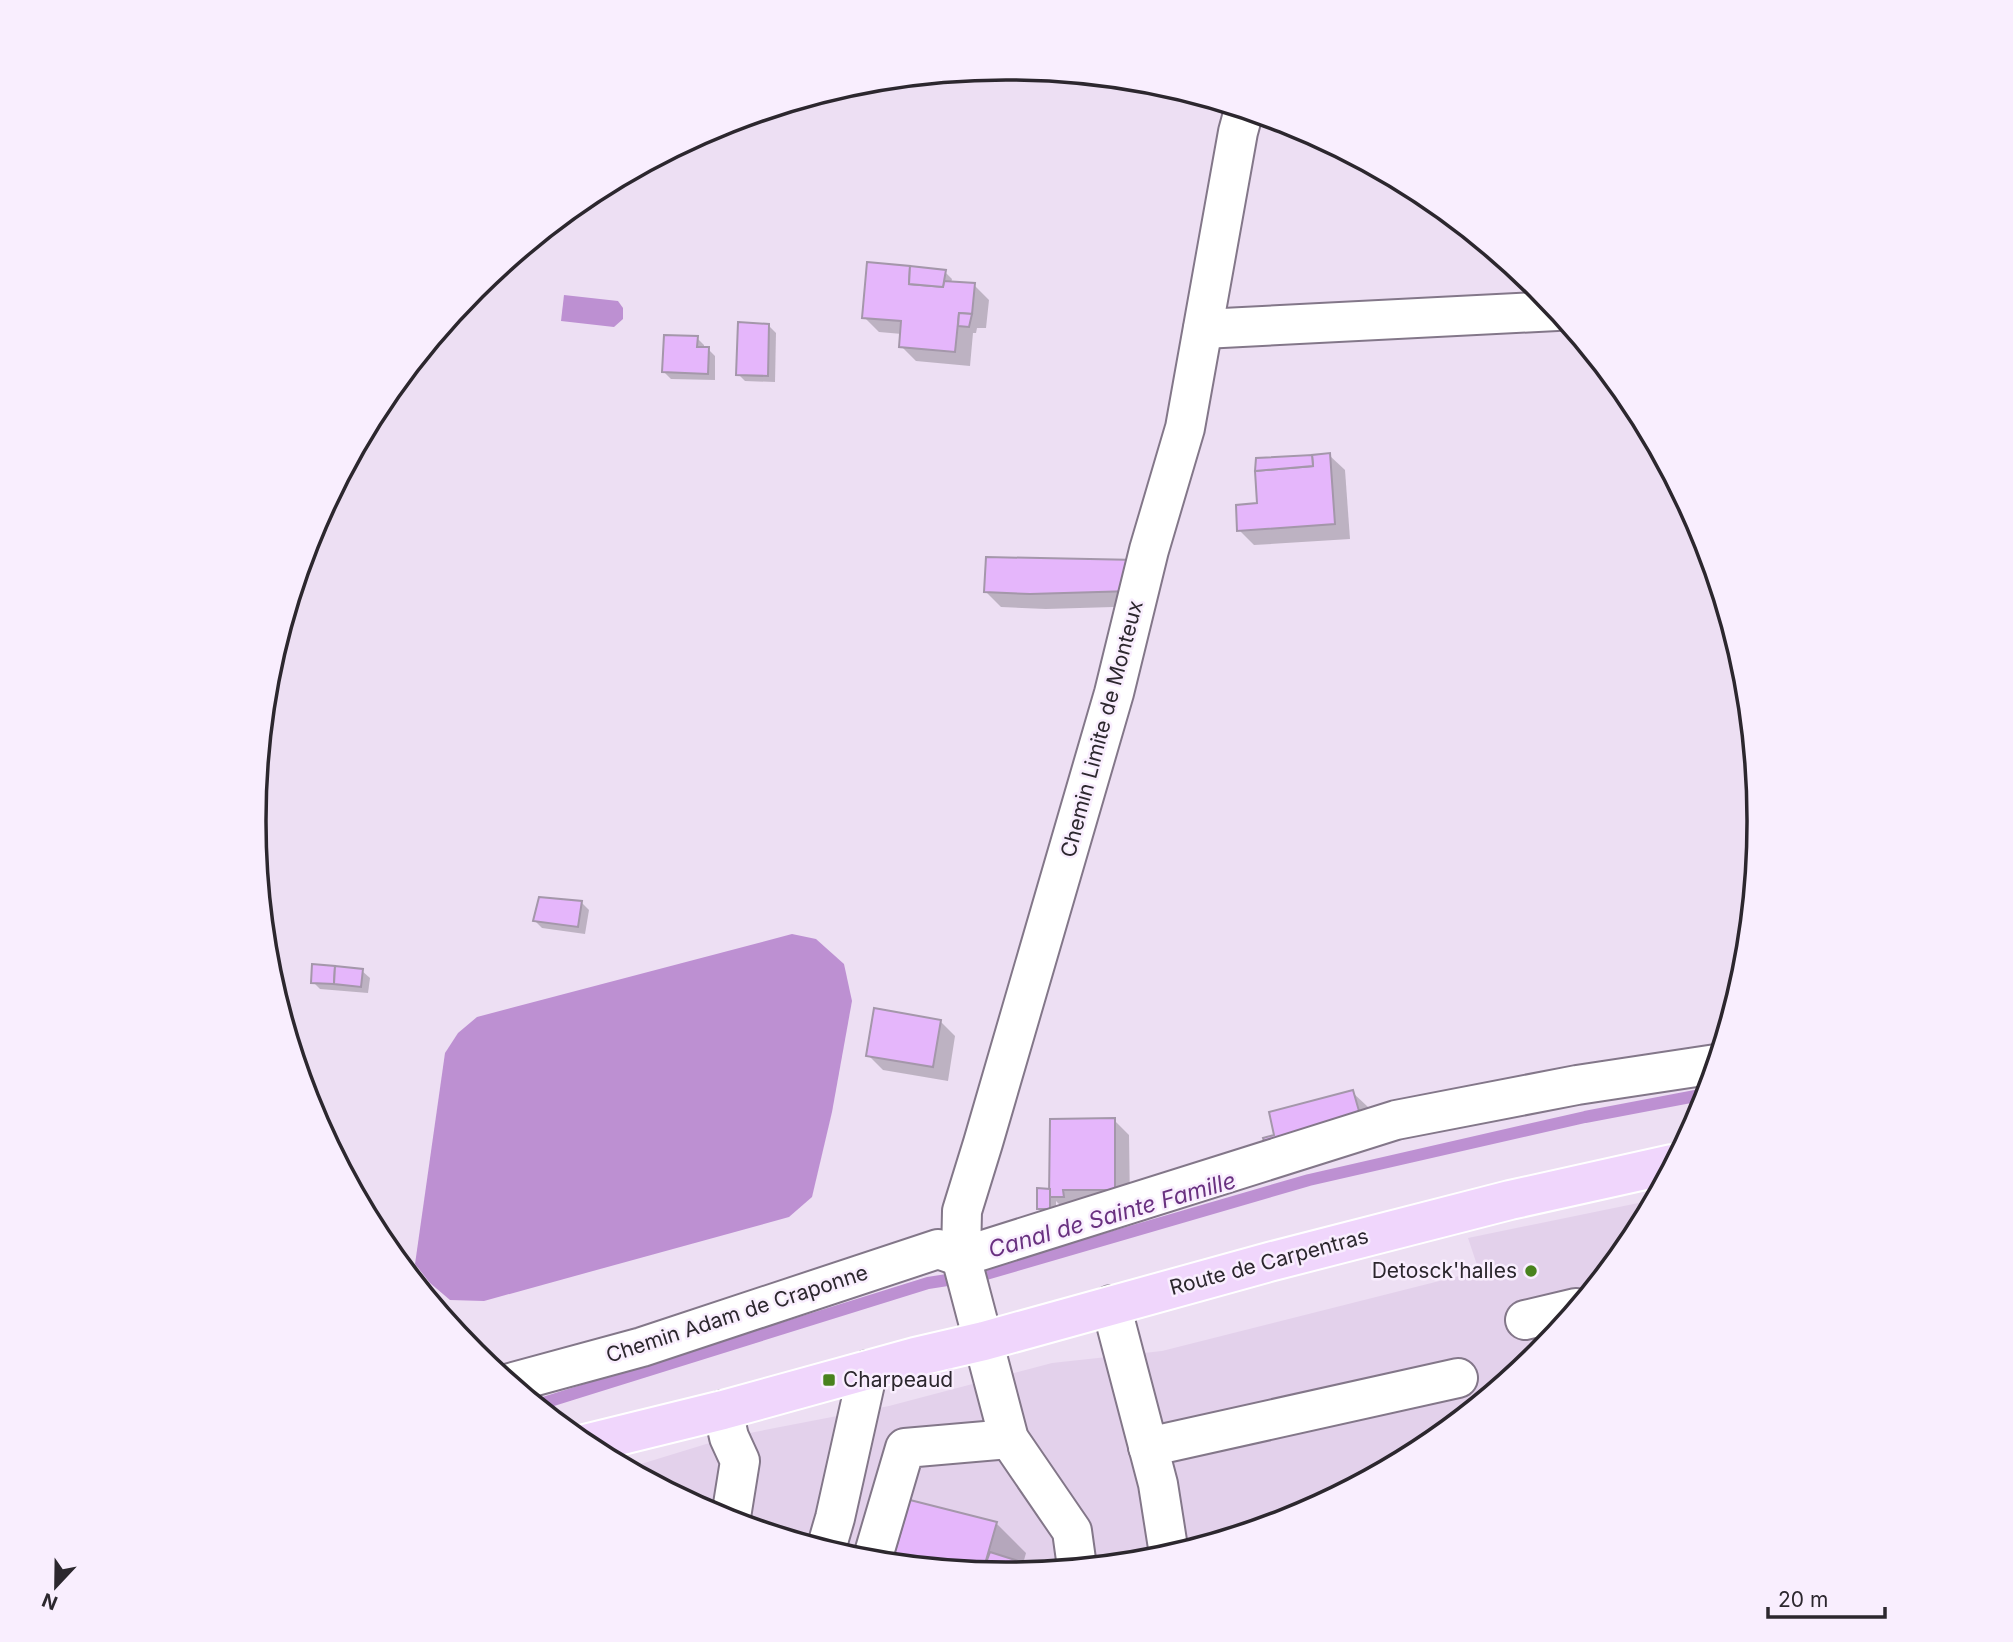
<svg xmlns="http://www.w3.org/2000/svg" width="2013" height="1642" font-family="Inter,sans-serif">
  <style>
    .built { fill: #e3d1eb }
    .water { fill: #bd90d2 }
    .shadow { fill: #0003 }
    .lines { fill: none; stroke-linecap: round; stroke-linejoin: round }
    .stream { stroke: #bd90d2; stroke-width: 12 }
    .building { fill: #e5b6fb; stroke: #a497aa; stroke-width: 2 }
    .minor-casing { stroke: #837789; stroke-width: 42 }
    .major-casing { stroke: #fff; stroke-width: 42 }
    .minor { stroke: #fff; stroke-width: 38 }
    .major { stroke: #f0d6fc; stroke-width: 38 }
    .poi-dot { fill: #49821d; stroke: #f9eefe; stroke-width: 2.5 }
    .labels { text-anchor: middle; stroke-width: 5; stroke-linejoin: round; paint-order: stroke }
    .street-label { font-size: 21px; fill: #2c272e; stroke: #f9eefe }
    .poi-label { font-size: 21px; fill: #2c272e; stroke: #f9eefe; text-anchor: end }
    .water-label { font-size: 23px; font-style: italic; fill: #693180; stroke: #f9eefe }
    .rim { fill: none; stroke: #2c272e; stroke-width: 3.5 }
  </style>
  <rect width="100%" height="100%" fill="#eddff3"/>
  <!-- built -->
  <path class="built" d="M1653 1200 1632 1240 1538 1354 1424 1447 1294 1517 1153 1559 1006 1574 859 1559 718 1516 628 1468 729 1437 889 1406 1052 1363 1162 1351 1479 1271 1468 1238Z"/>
  <!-- water -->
  <g class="water">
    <path d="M564 295 618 301 623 308V319L614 327 561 321Z"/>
    <path d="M792 934 816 939 844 964 852 1001 832 1112 812 1197 789 1217 484 1301 450 1300 430 1283 415 1264 445 1053 458 1033 477 1017Z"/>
  </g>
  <!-- shadow -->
  <g class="shadow">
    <path d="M945 272 952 279 951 283 974 285 989 300 986 328H977L976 333H973L970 366 916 361 901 346 902 334 879 332 864 317Z"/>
    <path d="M769 326 776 333 775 382 745 381 738 374Z"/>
    <path d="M697 338 704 345V349H708L715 356V380L671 379 664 372Z"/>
    <path d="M1329 455 1345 470 1350 539 1254 545 1239 530 1259 505Z"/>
    <path d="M1137 562 1147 606 1046 609 1001 607 985 591Z"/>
    <path d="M581 902 589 910 585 934 542 928 535 921Z"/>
    <path d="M362 971 370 978 368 993 320 989 313 982Z"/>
    <path d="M940 1021 955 1036 948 1081 883 1070 868 1055Z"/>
    <path d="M1352 1092 1368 1107 1375 1133 1276 1136Z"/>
    <path d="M1114 1120 1129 1135 1130 1204 1066 1211 1056 1201V1215H1046L1039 1208 1051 1191Z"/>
    <path d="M911 1502 996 1523 1026 1553 1023 1564 1032 1571 1006 1574 894 1563Z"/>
  </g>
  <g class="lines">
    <!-- stream -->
    <path class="stream" d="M537 1405 928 1283 986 1274 1309 1180 1585 1117 1706 1094"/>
  </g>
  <!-- building -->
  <g class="building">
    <path d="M867 262 910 266 909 284 943 287 944 281 975 283 972 314 959 313 955 352 899 347 901 321 862 318Z"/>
    <path d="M910 266 946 270 943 287 909 284Z"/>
    <path d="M959 313 972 314 969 327 958 326Z"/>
    <path d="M738 322 769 324 768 376 736 375Z"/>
    <path d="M664 335 698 336 697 347H709L708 374 662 372Z"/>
    <path d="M1330 453 1335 524 1237 531 1236 505 1257 503 1255 471 1313 466 1312 455Z"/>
    <path d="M1312 455 1313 466 1255 471 1256 458Z"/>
    <path d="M986 557 1138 560 1132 591 1030 594 984 592Z"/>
    <path d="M539 897 582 901 578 927 533 921Z"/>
    <path d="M312 964 335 966 334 984 311 983Z"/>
    <path d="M335 966 363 969 361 987 334 984Z"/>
    <path d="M874 1008 941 1020 933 1067 866 1056Z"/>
    <path d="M1353 1090 1361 1118 1267 1151 1263 1138 1274 1135 1269 1112Z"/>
    <path d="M1115 1118V1190H1063L1064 1197H1049L1050 1119Z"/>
    <path d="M1037 1188 1050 1189V1209H1037Z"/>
    <path d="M910 1500 997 1522 983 1571 892 1562Z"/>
    <path d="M990 1552 1028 1564 1025 1572 1006 1574 983 1571Z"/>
  </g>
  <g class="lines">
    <defs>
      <g id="minor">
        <path d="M1203 329 1557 311"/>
        <path d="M961 1257 1396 1120 1577 1085 1716 1064"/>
        <path d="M1111 1305 1158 1484 1169 1554"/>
        <path d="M1525 1320 1576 1308"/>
        <path d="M510 1383 642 1347 938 1249 961 1257"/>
        <path d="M723 1410 729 1437 740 1461 731 1517 726 1519"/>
        <path d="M1148 1447 1458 1378"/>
        <path d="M826 1549 835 1518 868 1370"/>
        <path d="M872 1560 905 1448 1009 1439"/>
        <path d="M1077 1567 1072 1531 1009 1439 961 1257 962 1211 983 1143 1114 693 1149 550 1185 428 1238 132 1244 110"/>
      </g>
      <path id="major" d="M585 1444 723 1410 915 1357 984 1341 1269 1262 1510 1200 1672 1164"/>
    </defs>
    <!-- minor casing -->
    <use href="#minor" class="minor-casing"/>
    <!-- major casing -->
    <use href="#major" class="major-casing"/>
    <!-- minor -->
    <use href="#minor" class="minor"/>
    <!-- major -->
    <use href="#major" class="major"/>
  </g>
  <!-- markers -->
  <g class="poi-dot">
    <circle cx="1531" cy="1271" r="7"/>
    <rect x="822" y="1373" width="14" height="14" rx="3.5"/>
  </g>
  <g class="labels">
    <!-- street labels -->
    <g class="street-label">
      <text transform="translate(1102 729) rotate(-75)" y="7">Chemin Limite de Monteux</text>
      <text transform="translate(1269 1262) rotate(-15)" y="7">Route de Carpentras</text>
      <text transform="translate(737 1314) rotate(-18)" y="7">Chemin Adam de Craponne</text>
    </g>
    <!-- poi labels -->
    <g class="poi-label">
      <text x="1517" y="1278">Detosck'halles</text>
      <text x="843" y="1387" text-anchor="start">Charpeaud</text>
    </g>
    <!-- water labels -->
    <g class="water-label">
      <text transform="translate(1112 1215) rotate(-16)" y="8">Canal de Sainte Famille</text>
    </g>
  </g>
  <!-- crop -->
  <path d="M0 0H2013V1642H0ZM1006 80H1007A740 740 0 0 1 1747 820V822A740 740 0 0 1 1007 1562H1006A740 740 0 0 1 266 822V820A740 740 0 0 1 1006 80Z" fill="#f9eefe" fill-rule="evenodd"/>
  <path class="rim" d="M1006 80H1007A740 740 0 0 1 1747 820V822A740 740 0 0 1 1007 1562H1006A740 740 0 0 1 266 822V820A740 740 0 0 1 1006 80Z"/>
  <!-- north arrow -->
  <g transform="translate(56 1586) rotate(202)" stroke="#f9eefe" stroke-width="5" paint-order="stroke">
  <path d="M0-5L12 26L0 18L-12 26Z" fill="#2c272e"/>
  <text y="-10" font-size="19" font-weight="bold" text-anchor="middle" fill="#2c272e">N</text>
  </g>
  <!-- scale -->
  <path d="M1768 1607v10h117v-10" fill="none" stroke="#2c272e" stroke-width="3.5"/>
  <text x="1778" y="1607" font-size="21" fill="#2c272e" stroke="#f9eefe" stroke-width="5" paint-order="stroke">20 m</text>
</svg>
